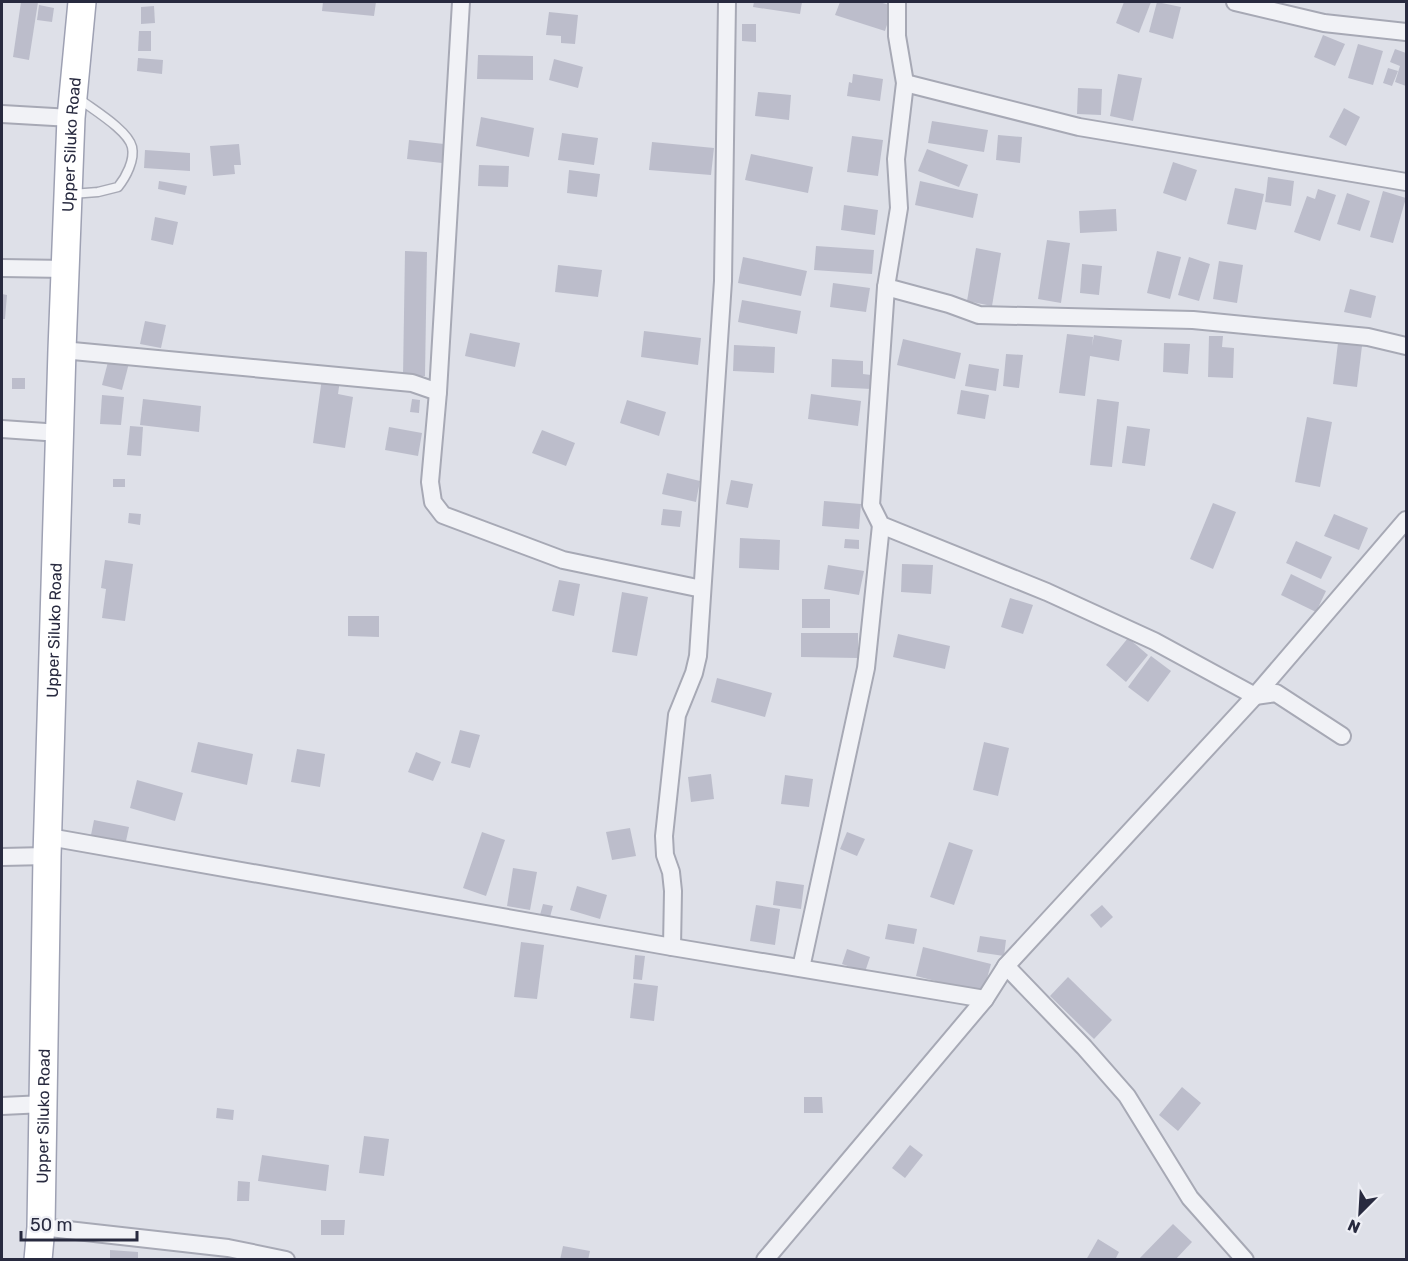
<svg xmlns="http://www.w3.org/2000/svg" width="1408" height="1261" font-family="Rubik,sans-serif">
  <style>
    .building { fill: #bcbdcb }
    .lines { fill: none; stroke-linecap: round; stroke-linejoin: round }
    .service-casing { stroke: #a7a9b5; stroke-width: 11 }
    .minor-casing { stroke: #a7a9b5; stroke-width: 20 }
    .primary-casing { stroke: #9ea1b3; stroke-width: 30 }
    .service { stroke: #f1f2f6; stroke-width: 8 }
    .minor { stroke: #f1f2f6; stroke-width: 16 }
    .primary { stroke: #fff; stroke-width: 27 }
    .labels { text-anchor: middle; stroke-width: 6; stroke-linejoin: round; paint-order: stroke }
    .street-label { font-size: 16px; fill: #282a3f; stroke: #eeeff5 }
  </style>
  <rect width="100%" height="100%" fill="#dee0e8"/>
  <!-- building -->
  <g class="building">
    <path d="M21 2H38L29 60 13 57Z"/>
    <path d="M323 2H376L374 16 322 11Z"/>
    <path d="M754 2H802L800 14 753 7Z"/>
    <path d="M840 2H879L893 6 885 31 835 15Z"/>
    <path d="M1124 2H1151L1139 33 1116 23Z"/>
    <path d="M1157 2 1181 7 1173 39 1149 32Z"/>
    <path d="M39 5 54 8 52 22 37 20Z"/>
    <path d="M154 6 155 23 141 24V7Z"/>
    <path d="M549 12 578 15 575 44 561 43V36L546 35Z"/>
    <path d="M742 24H756V42L742 41Z"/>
    <path d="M139 31H151V51H138Z"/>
    <path d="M1323 35 1345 44 1335 66 1314 57Z"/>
    <path d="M1358 44 1383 51 1373 85 1348 78Z"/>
    <path d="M1395 49 1406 53V86L1395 82 1400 66 1390 62Z"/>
    <path d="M478 55 533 56V80L477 79Z"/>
    <path d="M138 58 163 60 162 74 137 71Z"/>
    <path d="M554 59 583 67 578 88 549 80Z"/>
    <path d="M1388 68 1398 71 1392 86 1383 83Z"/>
    <path d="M853 74 883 79 880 101 847 96 849 82 852 83Z"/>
    <path d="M1118 74 1142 78 1133 121 1110 116Z"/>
    <path d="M1078 88 1102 89 1101 115 1077 114Z"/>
    <path d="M758 92 791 95 789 120 755 116Z"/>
    <path d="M1344 108 1360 117 1346 146 1329 137Z"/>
    <path d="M481 117 534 128 529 157 476 146Z"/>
    <path d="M932 121 988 130 984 152 928 143Z"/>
    <path d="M562 133 598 138 594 165 558 160Z"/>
    <path d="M998 135 1022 137 1020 163 996 160Z"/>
    <path d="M852 136 883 140 878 176 847 172Z"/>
    <path d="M409 140 444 144 442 163 407 159Z"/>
    <path d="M652 142 714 148 711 175 649 170Z"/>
    <path d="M239 144 241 165H234L235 174 213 176 210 146Z"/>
    <path d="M927 149 968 165 959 187 918 171Z"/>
    <path d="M145 150 190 153V171L144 168Z"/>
    <path d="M751 154 813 167 808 193 745 180Z"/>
    <path d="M1173 162 1197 170 1186 201 1163 193Z"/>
    <path d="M479 165 509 166 508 187 478 186Z"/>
    <path d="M569 170 600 174 597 197 567 193Z"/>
    <path d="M1268 177 1294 181 1291 206 1265 202Z"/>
    <path d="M159 181 187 186 185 195 158 189Z"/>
    <path d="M920 181 978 194 973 218 915 205Z"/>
    <path d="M1235 188 1264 194 1256 230 1227 224Z"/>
    <path d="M1318 189 1336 195 1320 241 1294 232 1307 196 1315 199Z"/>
    <path d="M1383 191 1406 198 1393 243 1370 237Z"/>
    <path d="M1347 193 1370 201 1360 231 1337 224Z"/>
    <path d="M844 205 878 210 875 235 841 230Z"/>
    <path d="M1116 209 1117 231 1080 233 1079 211Z"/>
    <path d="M155 217 178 222 173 245 151 240Z"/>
    <path d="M1047 240 1070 243 1061 303 1038 299Z"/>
    <path d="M816 246 874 250 872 274 814 270Z"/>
    <path d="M976 248 1001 253 992 306 967 301Z"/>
    <path d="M405 251 427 252 425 376H403Z"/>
    <path d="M1157 251 1181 257 1170 299 1147 293Z"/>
    <path d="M743 257 807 271 801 296 738 283Z"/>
    <path d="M1189 257 1210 264 1199 301 1178 295Z"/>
    <path d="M1219 261 1243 265 1237 303 1213 299Z"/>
    <path d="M1082 264 1102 266 1099 295 1080 293Z"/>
    <path d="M558 265 602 270 598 297 555 292Z"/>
    <path d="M833 283 870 288 866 312 830 307Z"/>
    <path d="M1350 289 1376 296 1371 318 1344 312Z"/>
    <path d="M2 294 7 295 5 319H2Z"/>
    <path d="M742 300 801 311 797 334 738 322Z"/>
    <path d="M145 321 166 325 161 348 140 344Z"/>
    <path d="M644 331 701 338 698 365 641 357Z"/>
    <path d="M470 333 520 343 515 367 465 356Z"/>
    <path d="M1067 334 1093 337 1092 346 1094 335 1122 340 1119 361 1090 356 1085 396 1059 393Z"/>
    <path d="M1209 336H1223L1222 347 1234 348 1233 378 1208 377Z"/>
    <path d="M903 339 961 353 955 379 897 365Z"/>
    <path d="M1164 343 1190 344 1188 374 1163 372Z"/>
    <path d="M1338 343 1362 346 1357 387 1333 384Z"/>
    <path d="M734 345 775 347 774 373 733 371Z"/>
    <path d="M1006 354 1023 355 1019 388 1003 386Z"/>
    <path d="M109 358 129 363 122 390 102 385Z"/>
    <path d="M832 359 863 361V374L871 375V389L831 387Z"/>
    <path d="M969 364 999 369 996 391 965 386Z"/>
    <rect x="12" y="378" width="13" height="11"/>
    <path d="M322 378 340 380 338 394 353 397 345 448 313 443Z"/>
    <path d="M961 390 989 395 985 419 957 414Z"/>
    <path d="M811 394 861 401 858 426 808 419Z"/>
    <path d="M102 395 124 397 121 425 100 424Z"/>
    <path d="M143 399 201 406 199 432 140 425Z"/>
    <path d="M412 399 420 400 419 413 410 412Z"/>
    <path d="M1097 399 1119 402 1112 467 1090 465Z"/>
    <path d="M627 400 666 412 659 436 620 423Z"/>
    <path d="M1307 417 1332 422 1320 487 1295 482Z"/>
    <path d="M130 426 143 427 141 456 127 455Z"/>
    <path d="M1127 426 1150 429 1145 466 1122 463Z"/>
    <path d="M389 427 422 433 418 456 385 450Z"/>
    <path d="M542 430 575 443 566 466 532 453Z"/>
    <path d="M667 473 700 481 696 502 662 494Z"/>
    <rect x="113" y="479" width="12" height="8"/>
    <path d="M731 480 753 484 748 508 726 504Z"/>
    <path d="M824 501 861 504 859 529 822 526Z"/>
    <path d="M1213 503 1236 512 1213 569 1190 559Z"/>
    <path d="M663 509 682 511 680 527 661 525Z"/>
    <path d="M129 513 141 514 140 525 128 523Z"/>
    <path d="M1334 514 1368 528 1359 550 1324 536Z"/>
    <path d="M740 538 780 540 779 570 739 568Z"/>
    <path d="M845 539 859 540V549L844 548Z"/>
    <path d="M1296 541 1332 557 1321 579 1286 563Z"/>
    <path d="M105 560 133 564 125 621 102 618 106 589 101 588Z"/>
    <path d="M902 564 933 565 931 594 901 592Z"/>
    <path d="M828 565 864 571 859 595 824 589Z"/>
    <path d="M1291 574 1326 591 1316 612 1281 595Z"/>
    <path d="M559 580 580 584 574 616 552 611Z"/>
    <path d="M622 592 648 597 637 656 612 652Z"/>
    <path d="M1010 598 1033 605 1023 634 1001 627Z"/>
    <rect x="802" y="599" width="28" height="29"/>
    <path d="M348 616H379V637L348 636Z"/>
    <path d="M801 633H858V658L801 657Z"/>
    <path d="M898 634 950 646 945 669 893 657Z"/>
    <path d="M1128 638 1148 655 1126 682 1106 665Z"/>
    <path d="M1151 656 1171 671 1148 702 1128 687Z"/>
    <path d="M717 678 772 693 765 717 711 702Z"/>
    <path d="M460 730 480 735 470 768 451 763Z"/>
    <path d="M198 742 253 754 247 785 191 772Z"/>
    <path d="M984 742 1009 748 998 796 973 790Z"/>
    <path d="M297 749 325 754 320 787 291 782Z"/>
    <path d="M416 752 441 762 433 781 408 772Z"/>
    <path d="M711 774 714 799 691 802 688 777Z"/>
    <path d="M785 775 813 779 809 807 781 804Z"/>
    <path d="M137 780 183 793 175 821 130 808Z"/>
    <path d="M94 820 129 827 126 841 91 835Z"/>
    <path d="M630 828 636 856 612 860 606 832Z"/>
    <path d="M482 832 505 840 486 896 463 888Z"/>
    <path d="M847 832 865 839 857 856 840 849Z"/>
    <path d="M949 842 973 850 954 905 930 897Z"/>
    <path d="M513 868 537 872 530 910 507 906Z"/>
    <path d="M776 881 804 885 801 909 773 905Z"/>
    <path d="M577 886 607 895 600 919 570 910Z"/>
    <path d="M543 904 553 906 550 917 540 915Z"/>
    <path d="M756 905 780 909 775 945 750 941Z"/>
    <path d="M1102 905 1113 917 1101 928 1090 915Z"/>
    <path d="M888 924 917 929 914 944 885 939Z"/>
    <path d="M980 936 1006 940 1004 956 977 952Z"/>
    <path d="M521 942 544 945 537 999 514 997Z"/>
    <path d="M923 947 991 964 983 993 916 976Z"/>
    <path d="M847 949 870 957 865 972 842 964Z"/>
    <path d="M635 955 645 956 642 980 633 979Z"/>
    <path d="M1068 977 1112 1020 1094 1039 1050 996Z"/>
    <path d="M634 983 658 986 654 1021 630 1018Z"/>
    <path d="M1182 1087 1201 1103 1178 1131 1159 1115Z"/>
    <path d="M804 1097H822L823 1113H804Z"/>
    <path d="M217 1108 234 1110 233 1120 216 1118Z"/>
    <path d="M364 1136 389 1139 384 1176 359 1173Z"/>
    <path d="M910 1145 923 1155 905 1178 892 1168Z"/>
    <path d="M262 1155 329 1165 326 1191 258 1181Z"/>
    <path d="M238 1181 250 1182 249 1201H237Z"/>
    <path d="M321 1220H345L344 1235H321Z"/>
    <path d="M1173 1224 1192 1242 1175 1260H1138Z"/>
    <path d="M1098 1239 1119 1252 1115 1260H1086Z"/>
    <path d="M563 1246 590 1251 588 1260H560Z"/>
    <path d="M110 1250 138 1252V1260H110Z"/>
  </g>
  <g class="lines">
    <defs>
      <path id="service" d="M72 194 98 192 118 187C126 177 135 160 132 147 128 130 92 109 78 98"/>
      <g id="minor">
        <path d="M897 2V36L905 83 896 159 899 208 886 287 871 505 881 525 1047 592 1154 641 1255 696 1276 693 1342 736"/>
        <path d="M1235 2 1324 23 1406 32"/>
        <path d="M905 83 1079 127 1406 182"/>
        <path d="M2 114 71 118"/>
        <path d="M2 268 66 269"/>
        <path d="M886 287 949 304 979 315 1193 320 1368 337 1406 346"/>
        <path d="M62 350 412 383 438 392 430 482 433 502 443 515 563 560 702 589"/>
        <path d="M438 392 461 2"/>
        <path d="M2 429 60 433"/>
        <path d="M49 837 672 947 985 999"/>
        <path d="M2 857 47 856"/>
        <path d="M672 947 673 891 671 872 665 855 664 836 677 715 694 673 698 656 723 281 727 2"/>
        <path d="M1006 966 1084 1047 1127 1096 1190 1198 1245 1260"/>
        <path d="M801 968 866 668 881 525"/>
        <path d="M2 1106 44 1104"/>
        <path d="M41 1227 228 1248 286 1260"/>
        <path d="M765 1260 985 999 1006 966 1255 696 1406 520"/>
      </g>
      <g id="primary">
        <path id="s1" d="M38 1260 41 1227 47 856 62 350 71 118 82 2"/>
      </g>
    </defs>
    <!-- service casing -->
    <use href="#service" class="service-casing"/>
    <!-- minor casing -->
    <use href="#minor" class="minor-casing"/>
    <!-- primary casing -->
    <use href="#primary" class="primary-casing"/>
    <!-- service -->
    <use href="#service" class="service"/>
    <!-- minor -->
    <use href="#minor" class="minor"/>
    <!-- primary -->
    <use href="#primary" class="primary"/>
  </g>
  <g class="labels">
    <!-- street labels -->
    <g class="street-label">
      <text dy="6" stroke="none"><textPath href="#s1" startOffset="1116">Upper Siluko Road</textPath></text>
      <text dy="6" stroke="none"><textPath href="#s1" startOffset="630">Upper Siluko Road</textPath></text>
      <text dy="6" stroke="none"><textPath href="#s1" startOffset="144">Upper Siluko Road</textPath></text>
    </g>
  </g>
  <!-- border -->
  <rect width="1408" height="1261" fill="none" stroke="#282a3f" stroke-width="6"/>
  <!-- north arrow -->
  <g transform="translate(1360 1213) rotate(204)" stroke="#eeeff5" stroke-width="4.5" paint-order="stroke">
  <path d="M0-4.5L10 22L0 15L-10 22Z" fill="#282a3f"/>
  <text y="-9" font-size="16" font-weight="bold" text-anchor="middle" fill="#282a3f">N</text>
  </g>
  <!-- scale -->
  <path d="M21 1231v9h116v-9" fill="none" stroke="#282a3f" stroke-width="3"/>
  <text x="30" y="1231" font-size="18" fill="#282a3f" stroke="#eeeff5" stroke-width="4.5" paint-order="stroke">50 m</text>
</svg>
